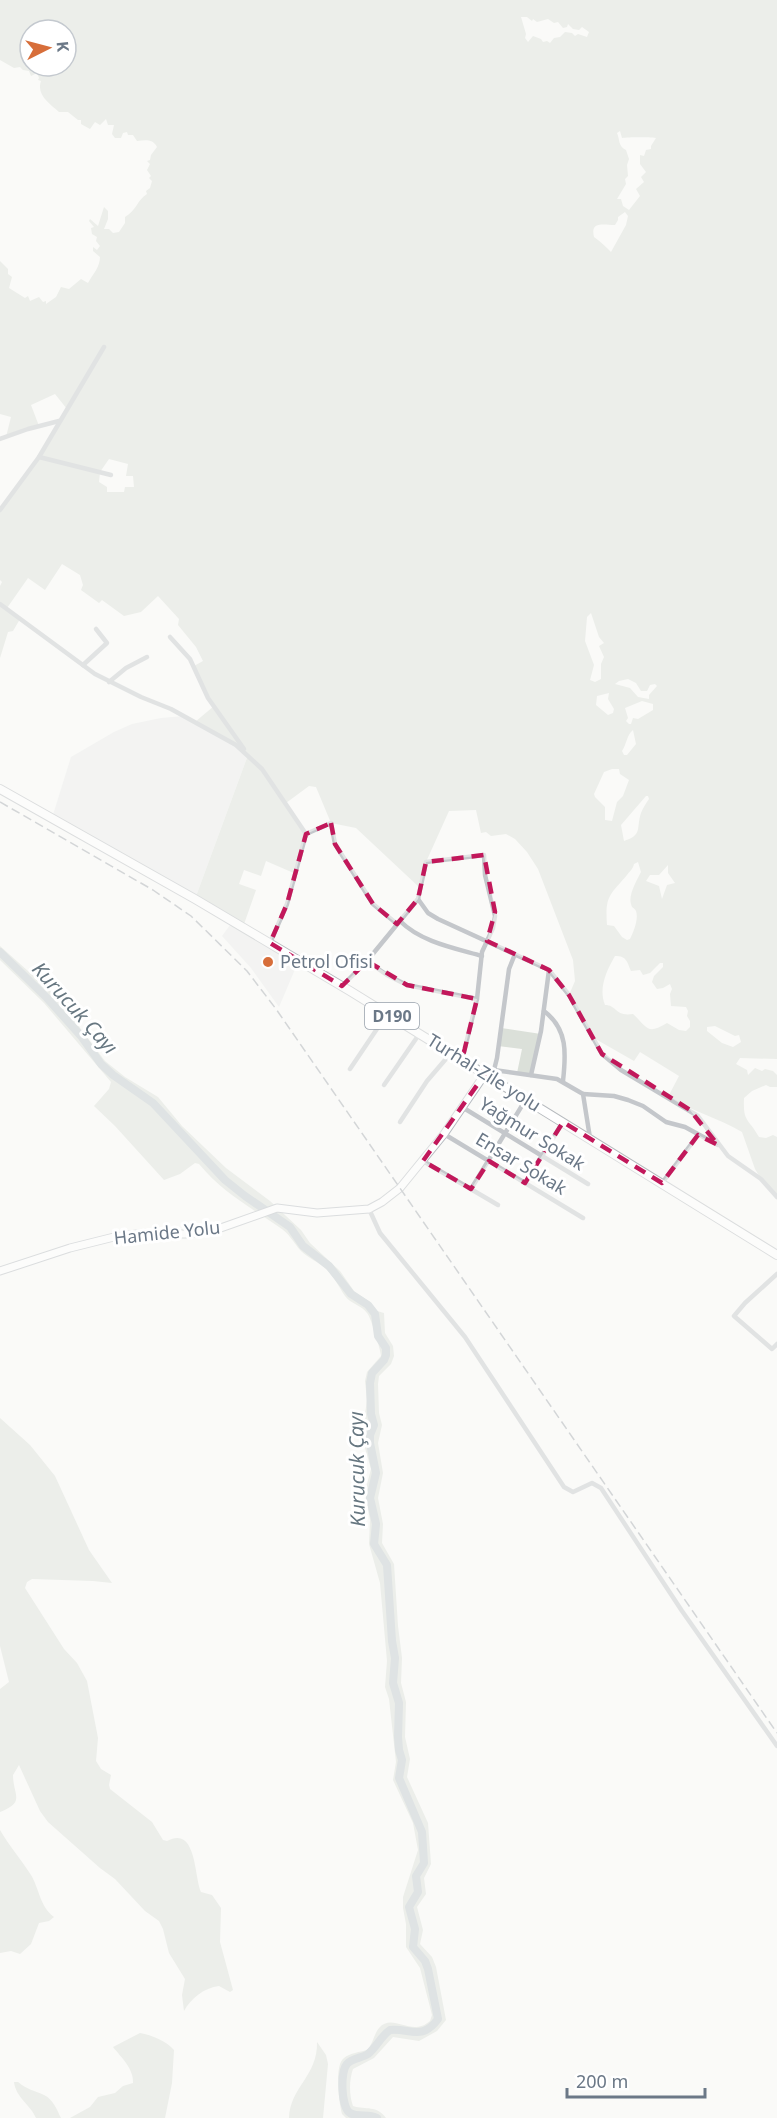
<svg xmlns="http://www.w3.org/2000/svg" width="777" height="2118" font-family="'Noto Sans',sans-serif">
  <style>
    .built { fill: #eaeceb }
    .green { fill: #dbe0d9; fill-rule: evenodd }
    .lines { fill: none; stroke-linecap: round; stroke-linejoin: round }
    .river { stroke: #bec7cc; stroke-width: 8 }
    .secondary-casing { stroke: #b6bbc0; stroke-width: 9 }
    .primary-casing { stroke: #b7bbbf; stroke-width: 10 }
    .street { stroke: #c4c7cb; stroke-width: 4.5 }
    .secondary { stroke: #fff; stroke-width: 7 }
    .primary { stroke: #fff; stroke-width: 8 }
    .rail { stroke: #a5aab0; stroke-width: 1.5; stroke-dasharray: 9 4.5; stroke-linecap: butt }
    .marked { fill: none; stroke: #c2185b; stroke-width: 4.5; stroke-dasharray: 12 8; stroke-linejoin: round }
    .poi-dot { fill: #d76e3a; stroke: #fff; stroke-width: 2 }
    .labels { text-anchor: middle; stroke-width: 6; stroke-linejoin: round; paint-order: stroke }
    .shield { fill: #fff; stroke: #97a0ab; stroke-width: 1.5 }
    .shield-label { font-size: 16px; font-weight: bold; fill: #6b7887 }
    .poi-label { font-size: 18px; fill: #6b7887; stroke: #fff; text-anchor: start }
    .street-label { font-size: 18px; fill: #6b7887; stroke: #fff }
    .water-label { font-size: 20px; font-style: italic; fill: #677781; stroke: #fff }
  </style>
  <rect width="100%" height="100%" fill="#fafaf8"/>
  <!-- built -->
  <g class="built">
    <path d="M184 716 248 755 195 899 52 818 71 757 114 732 132 724 161 718Z"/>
    <path d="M233 921 299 960 279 1007 251 968 222 936Z"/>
  </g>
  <!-- green -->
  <g class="green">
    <path d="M0 0H777V1059L740 1058 736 1064 747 1070 748 1075 755 1068 762 1071 765 1069 773 1071 777 1075V1087H770L766 1085 752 1091 744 1098C743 1123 748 1117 759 1137L766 1138 773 1135 777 1137V1197L761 1179 755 1169 742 1132C718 1118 692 1111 668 1097L679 1076 640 1052 634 1061 592 1037 569 995 575 981 573 960 538 869 527 852 515 839 506 834 491 836 486 832 481 833 476 810 449 811 426 862 420 888 356 828 331 823 316 787 309 786 286 803 306 834 296 874 266 861 261 876 244 870 239 884 256 890 243 927 195 899 248 755 195 722 214 706 194 666 203 661 196 647 178 625 179 619 158 596 141 612 124 616 102 600 99 603 81 590 83 585 80 575 62 564 45 590 28 578 7 608 20 619 13 631 8 632 0 658V586L2 582 0 580V510L39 457 67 409 55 394 31 405 39 426 6 437 11 417 0 414V261L8 269V274L12 277 9 288 25 298 28 296 30 301 39 297 43 302 46 301V304L56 297 61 287 69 289 81 279 88 283C93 274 100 267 100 257L93 251V247L97 250 100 246 96 241 97 237 92 234 91 228 94 227 89 221 90 219 98 226 104 207 108 211V219L104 229H109L113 233 119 232 125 223V217C137 210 137 200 147 194L146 191 150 188 152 181 149 178 151 176 147 170 150 164 147 161 150 160 151 155 157 147C153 139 146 140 137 141L133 135H128L127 132 123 133 121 138H115L112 134 114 125H108L106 119 100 125 95 122 90 129 81 124V120H78L68 112H59C50 104 36 95 41 81L38 80 39 78 37 73 31 76 29 71 23 70 20 67 14 68 0 60ZM521 17H527L532 21 533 19 537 22 548 19 554 23 558 22 563 28 567 27 568 24 573 29 579 30 582 27 589 32 587 37 578 34 575 36 572 33 565 32 560 37 554 38 550 43 547 41 543 42 541 39 533 36 528 42 525 38 526 34ZM30 30H66V66H30ZM620 131 622 138C629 137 649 137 656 138L651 146V149L646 150 644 156 640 155V164L646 172 641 177 644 182 636 189 640 196 629 210 623 206 621 199H617L626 184 625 179 628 176 627 165 629 159 626 150C618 146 620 140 617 133ZM625 212 628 216 626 225 611 252C606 247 601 242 594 237 590 221 603 225 615 225L618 220V217ZM109 459 128 464 126 476H133L134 487H125L124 492H107V487L99 482 100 472ZM591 613 599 637 604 643 599 646 604 657 601 664V679L595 682 590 680 594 665 585 641 587 617ZM628 679 636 683 641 691H647L650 685 655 684 657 686 649 695V699L638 697 630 688 615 684 619 681ZM609 693 608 699 614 709 613 713 608 715 596 705 597 696ZM642 701 653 704V710L638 719 633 718 631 724H629L626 721 628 718 625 708ZM633 730 636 744 627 755H624L622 751C627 744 626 736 633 730ZM612 769H619L620 774 629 780 623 796 617 802 612 821 605 820V807L595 797 594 794 604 772ZM646 796H648L649 799C646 803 643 808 641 813 636 828 643 835 624 841L621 825ZM638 862 641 872C637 880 628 895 631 904 632 909 634 907 636 911 639 919 633 933 630 939L627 940 622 937 614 926 607 925C605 896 609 896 627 875 630 871 633 869 634 864ZM668 865V873L675 883 667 885 662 899 659 886 646 881 650 875H659ZM615 956C627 956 627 962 631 971L640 970 643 975 650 973 660 963H663V967L654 976 652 982 657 989 663 988 670 984 672 989 670 994 671 1006 686 1007 688 1011 687 1016 690 1021V1027L686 1031 679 1030 667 1023C647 1035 648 1028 633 1014 615 1017 617 1005 605 1005 598 988 607 970 615 956ZM715 1026 735 1036 739 1035 741 1042 733 1047 722 1043 707 1031V1027Z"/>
    <path d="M0 946 56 996 105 1061 125 1077 158 1097 182 1126 226 1168 270 1201 301 1230 310 1243 340 1271 354 1291 370 1302 377 1311 384 1313 385 1333 393 1346 394 1356 391 1364 379 1376 378 1384 379 1413 382 1425 378 1443 383 1473 378 1498 383 1524 382 1543 394 1564 398 1626 402 1658 401 1683 406 1702 405 1737 410 1759 407 1777 428 1823 431 1864 424 1878 426 1894 417 1907 423 1930 420 1944 432 1957 436 1967 446 2020 437 2031 419 2041 393 2037 374 2058 353 2069C349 2080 349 2095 353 2106 366 2110 377 2105 386 2118H346L342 2114C339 2103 334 2065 344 2058 350 2053 360 2052 367 2050 373 2044 374 2034 379 2028 393 2012 411 2038 430 2021L432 2015 420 1968 406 1947V1924L403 1908V1897L418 1850 413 1823 393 1780 396 1762 389 1699 385 1687 387 1661 380 1583 369 1544 370 1520 365 1492 371 1469 365 1448V1414L367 1400 365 1381 367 1372 381 1356C381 1351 371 1317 367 1313 361 1305 351 1304 345 1296 339 1287 335 1278 327 1270 319 1262 308 1258 301 1251 293 1242 289 1233 279 1227 250 1207 222 1192 199 1164L195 1163 180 1174 164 1180 115 1126 94 1106 109 1089 111 1082 44 1003 0 960Z"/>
    <path d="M501 1028 541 1034 531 1075 517 1073 522 1049 498 1046Z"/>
    <path d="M0 1418 30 1445 55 1476 89 1550 112 1583 93 1581 32 1579 27 1582 25 1588 64 1649 77 1663 87 1681 98 1738 96 1761 101 1769 111 1775 109 1785 110 1789 152 1822 163 1840 167 1841C197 1825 194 1877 201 1892L212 1895 221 1908 220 1942 233 1990 230 1992 219 1986C204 1988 191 1998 184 2011L182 1995 185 1979 169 1953 163 1929 159 1921 145 1911 115 1879 100 1868 48 1822 40 1811 19 1765 13 1775C13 1795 26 1802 0 1812V1689L9 1682 0 1646Z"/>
    <path d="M0 1830C9 1846 21 1859 31 1875 39 1888 40 1907 54 1917L49 1921 39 1923 31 1944 20 1954 11 1951 0 1953Z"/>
    <path d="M140 2033C152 2035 166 2041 174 2050L172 2083 165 2118H70L90 2107 98 2097 115 2093 123 2086 133 2083C134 2069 121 2057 113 2047Z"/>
    <path d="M317 2042 326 2055 328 2064 323 2118H289C290 2087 318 2076 317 2042Z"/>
    <path d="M14 2082H18C28 2090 33 2090 44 2095 53 2099 57 2110 61 2118H36C30 2104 16 2098 14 2082Z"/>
  </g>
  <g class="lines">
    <!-- river -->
    <path class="river" d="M0 952 47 998 81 1036 101 1064 113 1075 153 1103 225 1180 245 1196 290 1227 303 1246 329 1266 351 1294 368 1305 375 1314 378 1336 386 1348V1355L384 1360 372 1373 370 1383 371 1414 374 1425 370 1435V1443L376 1473 370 1498 376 1524 374 1544 387 1565 392 1641 395 1658 393 1683 399 1703 398 1737 399 1750 402 1760 399 1778 422 1832 424 1863 416 1876 418 1892 409 1907 415 1929 413 1947 425 1961 428 1969 438 2019C422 2041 410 2028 390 2030 381 2036 377 2047 368 2054 362 2058 352 2058 347 2064 340 2072 341 2107 350 2113 358 2118 368 2113 377 2118"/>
    <defs>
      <path id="secondary" d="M0 1271 70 1248 114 1237 137 1234H187L215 1230 277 1208 317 1213 369 1209 382 1202 400 1188 444 1134 485 1074"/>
      <path id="primary" d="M0 789 195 899 350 991 777 1255"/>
    </defs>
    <!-- secondary casing -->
    <use href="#secondary" class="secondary-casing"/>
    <!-- primary casing -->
    <use href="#primary" class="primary-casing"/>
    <!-- street -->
    <g class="street">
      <path d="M0 439 28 429 59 421"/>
      <path d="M39 457 111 475"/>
      <path d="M0 510 39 457 104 347"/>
      <path d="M0 604 95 674 141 697 171 709 236 745 262 769 306 834 287 904 270 943"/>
      <path d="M170 637 190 659 208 698 244 749"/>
      <path d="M83 665 107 643 96 629"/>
      <path d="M109 682 126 668 147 657"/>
      <path d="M306 834 331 823 335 844 373 904 397 924"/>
      <path d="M418 899 428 913 438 919 549 970 569 995 602 1054 621 1070 698 1116 728 1156 761 1179 777 1197"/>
      <path d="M400 921C421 942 454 948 482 956"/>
      <path d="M367 961 387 975 407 985 477 999"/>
      <path d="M342 986 367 961 418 899 426 862 484 855 485 875 495 916 493 928 482 952 477 999 462 1060"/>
      <path d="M544 1011C568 1029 566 1054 563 1081"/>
      <path d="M350 1069 387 1014"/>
      <path d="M494 1070 557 1079 583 1094 590 1138"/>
      <path d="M531 1075 541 1031 549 970"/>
      <path d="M490 1077 494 1070 497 1058 509 969 515 954"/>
      <path d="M384 1085 420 1033"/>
      <path d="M583 1094 614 1096 628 1100 643 1106 666 1122 685 1127 718 1145"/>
      <path d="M462 1107 588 1184"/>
      <path d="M400 1122 427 1081 451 1053"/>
      <path d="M444 1134 583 1218"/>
      <path d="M423 1161 498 1205"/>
      <path d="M525 1183 563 1122"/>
      <path d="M662 1183 698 1135"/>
      <path d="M471 1189 526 1099"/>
      <path d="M369 1209 380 1233 465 1337 564 1487 573 1492 592 1483 601 1488 682 1611 777 1746"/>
      <path d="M777 1274 745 1303 734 1316 772 1349 777 1344"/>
    </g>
    <!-- secondary -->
    <use href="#secondary" class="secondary"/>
    <!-- primary -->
    <use href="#primary" class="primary"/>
    <!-- rail -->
    <path class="rail" d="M0 802 153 890 191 916 247 971 276 1009 777 1733"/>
  </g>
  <!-- marked area -->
  <path d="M0 0H777V2118H0ZM331 823 335 844 373 904 397 924 418 899 426 862 484 855 495 912 487 941 549 970 569 995 602 1054 690 1110 718 1145 698 1135 662 1183 563 1122 525 1183 489 1161 471 1189 423 1161 485 1074 462 1060 477 999 407 985 367 961 342 986 270 943 287 904 306 834Z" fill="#fafaf8" fill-opacity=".55" fill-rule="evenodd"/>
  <path class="marked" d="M331 823 335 844 373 904 397 924 418 899 426 862 484 855 495 912 487 941 549 970 569 995 602 1054 690 1110 718 1145 698 1135 662 1183 563 1122 525 1183 489 1161 471 1189 423 1161 485 1074 462 1060 477 999 407 985 367 961 342 986 270 943 287 904 306 834Z"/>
  <!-- markers -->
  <circle class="poi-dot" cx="268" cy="962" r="6"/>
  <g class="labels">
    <!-- shield labels -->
    <rect class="shield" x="365" y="1003" width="54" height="26" rx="4.5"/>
    <g class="shield-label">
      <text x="392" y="1022">D190</text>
    </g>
    <!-- poi labels -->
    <g class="poi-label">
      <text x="280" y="968">Petrol Ofisi</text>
    </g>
    <!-- street labels -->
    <g class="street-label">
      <text transform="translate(484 1073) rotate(32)" y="6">Turhal-Zile yolu</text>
      <text transform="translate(532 1134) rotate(32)" y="6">Yağmur Sokak</text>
      <text transform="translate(521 1164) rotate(31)" y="6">Ensar Sokak</text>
      <text transform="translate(167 1233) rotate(-6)" y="6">Hamide Yolu</text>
    </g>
    <!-- water labels -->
    <g class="water-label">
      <text transform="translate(75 1008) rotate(48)" y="7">Kurucuk Çayı</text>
      <text transform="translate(357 1469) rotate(-91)" y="7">Kurucuk Çayı</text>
    </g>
  </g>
  <!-- north arrow -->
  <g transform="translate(48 48) rotate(84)"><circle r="28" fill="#ffffff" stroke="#c4c9cf" stroke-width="1.5"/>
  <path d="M0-4.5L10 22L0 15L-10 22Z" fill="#d76e3a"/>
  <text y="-9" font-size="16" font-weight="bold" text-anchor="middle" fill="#6b7887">K</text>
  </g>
  <!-- scale -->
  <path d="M567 2088v9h138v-9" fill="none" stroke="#6b7887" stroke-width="3"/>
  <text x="576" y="2088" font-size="18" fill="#6b7887" stroke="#ffffff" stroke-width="4.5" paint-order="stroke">200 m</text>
</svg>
